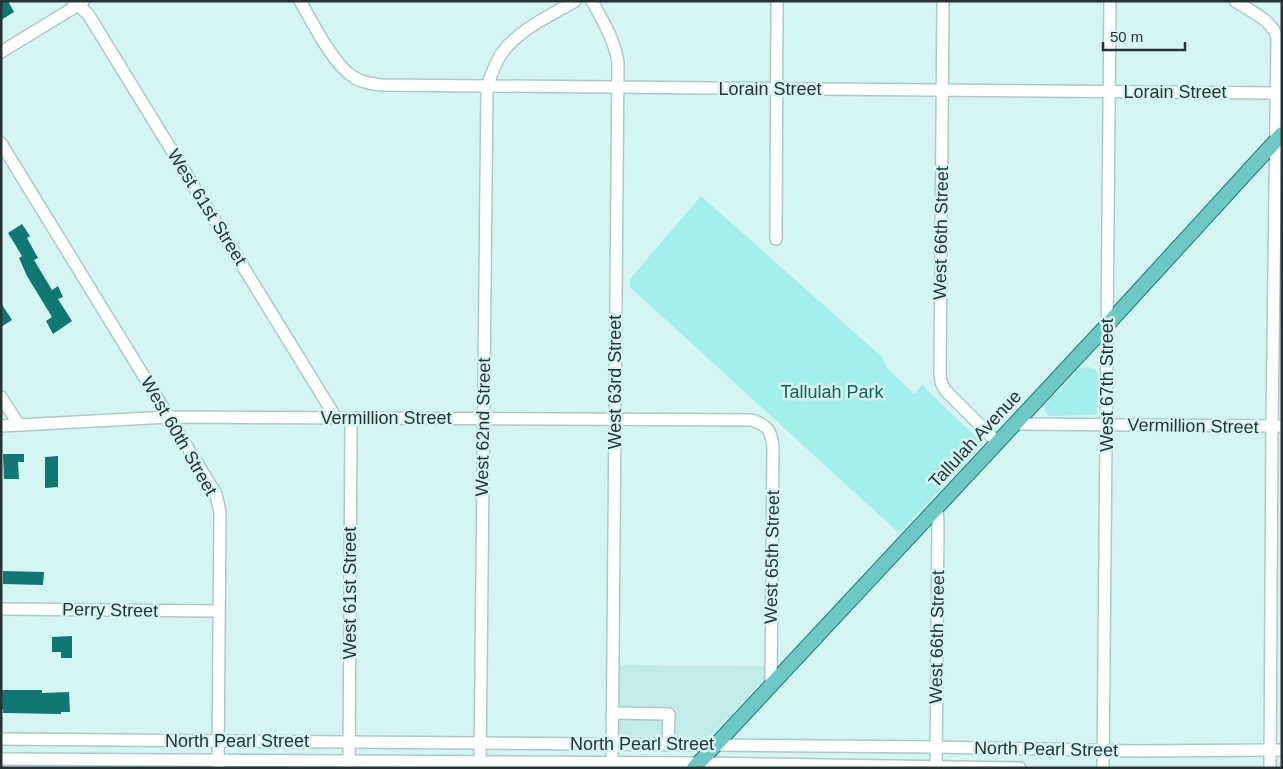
<svg xmlns="http://www.w3.org/2000/svg" width="1283" height="769" font-family="Helvetica,sans-serif">
  <style>
    .built { fill: #c2ece8 }
    .green { fill: #a3efe9 }
    .building { fill: #0f7873 }
    .lines { fill: none; stroke-linecap: round; stroke-linejoin: round }
    .minor-casing { stroke: #abcac7; stroke-width: 14 }
    .major-casing { stroke: #177c78; stroke-width: 16 }
    .minor { stroke: #fff; stroke-width: 11 }
    .major { stroke: #6ec8c4; stroke-width: 14 }
    .labels { text-anchor: middle; stroke-width: 5; stroke-linejoin: round; paint-order: stroke }
    .street-label { font-size: 18px; fill: #283433; stroke: #d5f5f2 }
    .park-label { font-size: 18px; fill: #145f5b; stroke: #d5f5f2 }
  </style>
  <rect width="100%" height="100%" fill="#d5f5f2"/>
  <!-- built -->
  <path class="built" d="M619 665 765 666 766 678 711 735 704 737 618 736Z"/>
  <!-- green -->
  <g class="green">
    <path d="M701 196 882 357 886 367 914 394 922 385 983 444 899 533 630 287V279Z"/>
    <path d="M1088 367 1095 369 1099 374 1097 413 1094 415 1049 416 1045 412V405L1080 368Z"/>
  </g>
  <!-- building -->
  <g class="building">
    <path d="M1 1H8L14 12 1 20Z"/>
    <path d="M22 224 30 236 27 238 38 258 34 260 52 290 58 286 63 297 58 299 72 321 53 334 46 321 52 317 27 276 19 258 22 256 8 233Z"/>
    <path d="M1 303 12 320 1 327Z"/>
    <path d="M3 454H24V462H18L19 479H4Z"/>
    <path d="M58 456V487L45 488V457Z"/>
    <path d="M3 571 44 572 43 585 3 584Z"/>
    <path d="M72 636V658H61V652H52V637Z"/>
    <path d="M1 690H42V693L69 692 70 712H61V714L3 713V709H1Z"/>
  </g>
  <g class="lines">
    <defs>
      <g id="minor">
        <path d="M73 1 88 14 336 418"/>
        <path d="M300 1C313 23 333 65 355 78 363 83 373 84 382 85L1282 93"/>
        <path d="M592 1C603 21 614 39 618 62L612 768"/>
        <path d="M943 1 940 374 941 382 945 390 997 442"/>
        <path d="M1235 1C1250 11 1271 19 1277 37L1272 426 1270 768"/>
        <path d="M1 52 83 2"/>
        <path d="M1 143 216 494 220 512 218 766"/>
        <path d="M776 239 777 1"/>
        <path d="M1 397 19 425"/>
        <path d="M1015 424 1282 426"/>
        <path d="M1 426 169 417 752 420C768 426 771 430 773 447L771 687"/>
        <path d="M1 609 218 611"/>
        <path d="M612 713 669 714 668 745"/>
        <path d="M1 739 936 747 1136 751 1282 750"/>
        <path d="M1 759 698 763 1020 768"/>
        <path d="M349 768 351 418"/>
        <path d="M480 768 487 86C492 75 495 62 502 53 519 29 550 16 575 1"/>
        <path d="M936 768 938 524 937 507"/>
        <path d="M1103 768 1110 1"/>
      </g>
      <path id="major" d="M694 768 1108 324 1282 134"/>
    </defs>
    <!-- minor casing -->
    <use href="#minor" class="minor-casing"/>
    <!-- major casing -->
    <use href="#major" class="major-casing"/>
    <!-- minor -->
    <use href="#minor" class="minor"/>
    <!-- major -->
    <use href="#major" class="major"/>
  </g>
  <g class="labels">
    <!-- street labels -->
    <g class="street-label">
      <text x="770" y="95">Lorain Street</text>
      <text x="1175" y="98">Lorain Street</text>
      <text transform="translate(207 207) rotate(58)" y="6">West 61st Street</text>
      <text transform="translate(941 233) rotate(-89)" y="6">West 66th Street</text>
      <text transform="translate(615 382) rotate(-90)" y="6">West 63rd Street</text>
      <text transform="translate(1107 385) rotate(-90)" y="6">West 67th Street</text>
      <text x="386" y="424">Vermillion Street</text>
      <text transform="translate(1193 426) rotate(1)" y="6">Vermillion Street</text>
      <text transform="translate(483 427) rotate(-89)" y="6">West 62nd Street</text>
      <text transform="translate(179 436) rotate(60)" y="6">West 60th Street</text>
      <text transform="translate(975 439) rotate(-47)" y="6">Tallulah Avenue</text>
      <text transform="translate(772 557) rotate(-89)" y="6">West 65th Street</text>
      <text transform="translate(350 593) rotate(-90)" y="6">West 61st Street</text>
      <text transform="translate(110 610) rotate(1)" y="6">Perry Street</text>
      <text transform="translate(937 637) rotate(-89)" y="6">West 66th Street</text>
      <text x="237" y="747">North Pearl Street</text>
      <text x="642" y="750">North Pearl Street</text>
      <text transform="translate(1046 749) rotate(1)" y="6">North Pearl Street</text>
    </g>
    <!-- park labels -->
    <g class="park-label">
      <text x="832" y="398">Tallulah Park</text>
    </g>
  </g>
  <!-- border -->
  <rect width="1283" height="769" fill="none" stroke="#283433" stroke-width="5"/>
  <!-- scale -->
  <path d="M1103 42v8h82v-8" fill="none" stroke="#283433" stroke-width="2.5"/>
  <text x="1110" y="42" font-size="15" fill="#283433" stroke="#d5f5f2" stroke-width="4" paint-order="stroke">50 m</text>
</svg>
